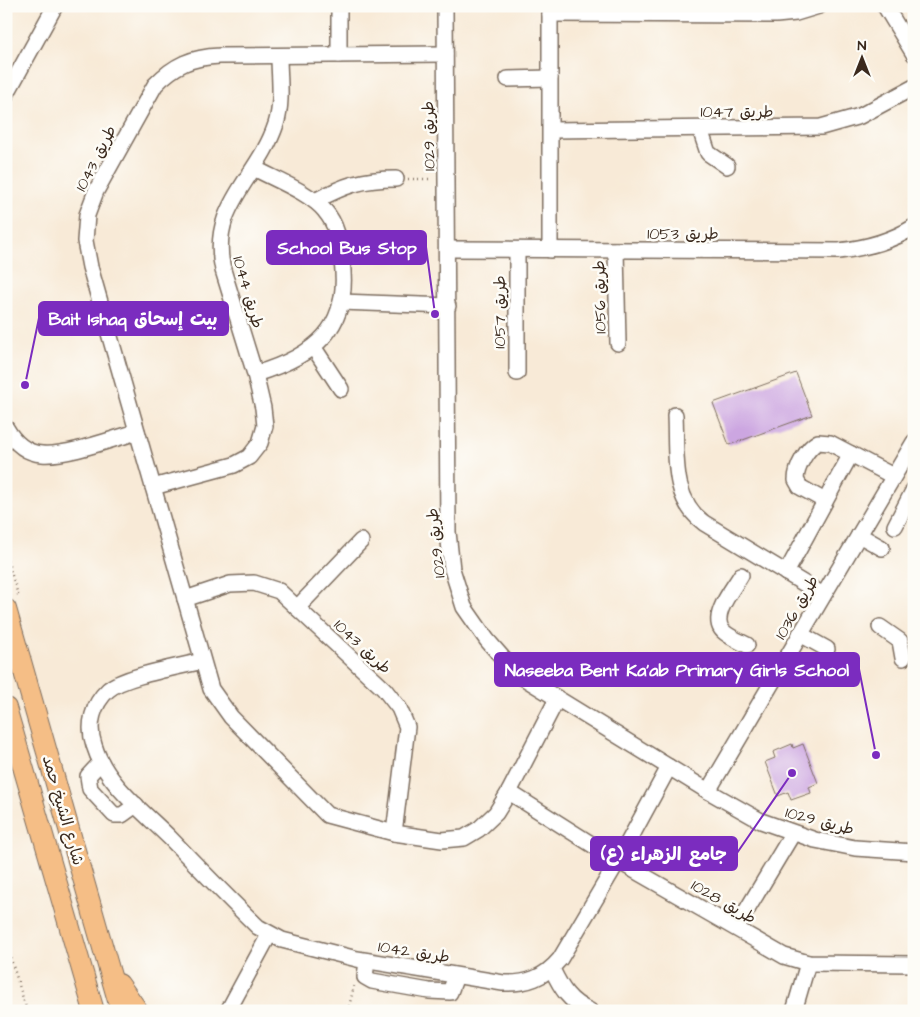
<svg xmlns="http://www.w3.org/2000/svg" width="920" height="1017" font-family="'Architects Daughter','Playpen Sans Arabic',sans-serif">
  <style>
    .building { fill: #cca6e1 }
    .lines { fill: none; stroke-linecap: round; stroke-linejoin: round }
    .minor-casing { stroke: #7d6d5f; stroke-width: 18 }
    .major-casing { stroke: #7d6d5f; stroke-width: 22 }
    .path { stroke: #7d6d5f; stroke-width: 2.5; stroke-dasharray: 1 4; stroke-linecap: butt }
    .minor { stroke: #fff; stroke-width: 15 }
    .major { stroke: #f5be86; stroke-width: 20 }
    .labels { text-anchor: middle; stroke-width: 5; stroke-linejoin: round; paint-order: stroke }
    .street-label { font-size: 16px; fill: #3b2a1e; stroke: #fdfcf7 }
    .leader { fill: none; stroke: #7b2cbf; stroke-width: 2 }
    .callout-dot { fill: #7b2cbf; stroke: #fdfcf7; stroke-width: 2 }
    .callout { fill: #7b2cbf; stroke: #7b2cbf; stroke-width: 2 }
    .callout-label { font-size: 18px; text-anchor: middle; font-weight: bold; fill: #fff }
  </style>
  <rect width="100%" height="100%" fill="#fdfcf7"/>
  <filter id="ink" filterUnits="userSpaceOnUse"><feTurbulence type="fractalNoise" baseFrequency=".02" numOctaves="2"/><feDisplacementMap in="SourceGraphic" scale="10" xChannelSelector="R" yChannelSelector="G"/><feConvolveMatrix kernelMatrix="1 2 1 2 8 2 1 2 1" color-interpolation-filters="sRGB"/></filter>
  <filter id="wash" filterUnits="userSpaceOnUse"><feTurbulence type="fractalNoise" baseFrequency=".0096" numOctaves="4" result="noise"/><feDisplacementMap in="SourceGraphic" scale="20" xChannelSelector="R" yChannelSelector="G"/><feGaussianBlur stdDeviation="1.12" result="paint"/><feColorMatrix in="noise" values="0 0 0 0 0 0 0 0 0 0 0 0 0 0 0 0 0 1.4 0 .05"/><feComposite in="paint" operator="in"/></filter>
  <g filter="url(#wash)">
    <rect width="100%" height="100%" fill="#f8ead7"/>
    <g id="blocks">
      <!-- building -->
      <g class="building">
        <path d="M796 373 812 415 729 445 713 403Z"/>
        <path d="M792 744 793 748 803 744 818 783 809 787 811 793 791 800 788 792 778 796 765 762 775 758 773 752Z"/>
      </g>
    </g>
  </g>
  <g filter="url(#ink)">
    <use href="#blocks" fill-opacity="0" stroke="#7d6d5f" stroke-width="1"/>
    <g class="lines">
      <defs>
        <g id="minor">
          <path d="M339 6V55"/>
          <path d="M445 6 448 532 452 569 464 607 487 640 516 673 708 791 761 821 815 840 855 848 914 852"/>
          <path d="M550 6V250"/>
          <path d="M885 6 914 54"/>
          <path d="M550 14 776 15 796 13 819 6"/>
          <path d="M445 54 220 56C192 57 174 65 155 85L96 191 87 215 85 241 90 267 211 689 231 717 327 815 394 833 442 840 464 838 479 829 496 813 509 792 557 699"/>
          <path d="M508 79 550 78"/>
          <path d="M6 95 55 6"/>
          <path d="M700 129 708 153 727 166"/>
          <path d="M551 130 821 127 860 116 914 87"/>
          <path d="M254 168C274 179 311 193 325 211 338 226 339 242 342 261 351 328 315 356 255 374"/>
          <path d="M315 201C345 185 362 179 396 179"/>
          <path d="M447 249 839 251C866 248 890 242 914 227"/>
          <path d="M517 250V373"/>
          <path d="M616 250 618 343"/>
          <path d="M341 302 448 306"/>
          <path d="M314 348 341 389"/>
          <path d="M675 415C677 453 670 498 704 523L823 595"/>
          <path d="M6 428C14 442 26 453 42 454 67 456 112 439 137 432"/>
          <path d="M153 487 234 465 249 457 260 443 265 426 263 408 255 374 223 270C208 206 258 179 276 124 283 102 279 78 279 56"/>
          <path d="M825 501 800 487 796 480C796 467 807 448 818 442L830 443 893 476"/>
          <path d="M895 526 914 489"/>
          <path d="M859 535 882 548"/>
          <path d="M786 573 851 454"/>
          <path d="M741 575C734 588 709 616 723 631 729 637 739 641 747 645"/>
          <path d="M185 599 230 584 254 583 279 591 384 689 399 708 407 727 394 833"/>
          <path d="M297 608 361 541"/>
          <path d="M880 627 900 641 903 658"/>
          <path d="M800 634 827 649"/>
          <path d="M202 661C179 667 124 676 108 690 93 704 87 725 94 745 105 783 143 811 170 838 199 868 228 898 258 927L282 940 357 959 503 983C527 984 544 978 560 959L618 861 669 767"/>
          <path d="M101 762 88 776 90 789 114 815H122L136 805"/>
          <path d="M708 791 914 442"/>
          <path d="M509 792 618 861 784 956 808 963 914 964"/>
          <path d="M736 928 793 833"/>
          <path d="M367 961 365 977 372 981 429 991 450 992 456 976"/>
          <path d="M552 969C561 988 569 1002 590 1011"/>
          <path d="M229 1009 269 935"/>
          <path d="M794 1011 808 963"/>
        </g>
        <g id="major">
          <path d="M6 609 121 1011"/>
          <path d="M6 708 94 1011"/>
          <path d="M119 984 138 1011"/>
        </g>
      </defs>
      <!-- minor casing -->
      <use href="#minor" class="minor-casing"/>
      <!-- major casing -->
      <use href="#major" class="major-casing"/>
      <!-- path -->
      <g class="path">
        <path d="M408 179H432"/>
        <path d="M6 556 19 598"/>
        <path d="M6 943 27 1011"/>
        <path d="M348 1011 354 986"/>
      </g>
      <!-- minor -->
      <use href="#minor" class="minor"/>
      <!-- major -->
      <use href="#major" class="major"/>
    </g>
  </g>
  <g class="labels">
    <!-- street labels -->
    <g class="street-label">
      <text x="737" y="117">طريق 1047</text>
      <text transform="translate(428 136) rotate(-91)" y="6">طريق 1029</text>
      <text transform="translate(95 158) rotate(-63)" y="6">طريق 1043</text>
      <text x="683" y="239">طريق 1053</text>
      <text transform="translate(249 292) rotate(74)" y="6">طريق 1044</text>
      <text transform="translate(599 297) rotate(-91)" y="6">طريق 1056</text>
      <text transform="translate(499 312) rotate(-90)" y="6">طريق 1057</text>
      <text transform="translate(435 543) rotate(-96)" y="6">طريق 1029</text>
      <text transform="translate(796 607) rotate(-60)" y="6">طريق 1036</text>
      <text transform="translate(363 646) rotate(43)" y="6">طريق 1043</text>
      <text transform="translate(64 810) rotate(74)" y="6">شارع الشيخ حمد</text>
      <text transform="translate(820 820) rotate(15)" y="6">طريق 1029</text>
      <text transform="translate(724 901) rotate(30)" y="6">طريق 1028</text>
      <text transform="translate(414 951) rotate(9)" y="6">طريق 1042</text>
    </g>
  </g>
  <!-- callouts -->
  <path class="leader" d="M435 314L426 247M25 385L39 318M876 755L859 669M792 773L737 853"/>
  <g class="callout-dot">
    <circle cx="435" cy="314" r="5"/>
    <circle cx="25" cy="385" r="5"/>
    <circle cx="876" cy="755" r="5"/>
    <circle cx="792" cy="773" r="5"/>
  </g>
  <g class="callout">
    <rect x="267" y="231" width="159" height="33" rx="5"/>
    <rect x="39" y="302" width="189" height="33" rx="5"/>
    <rect x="495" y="653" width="364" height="33" rx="5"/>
    <rect x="591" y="837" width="146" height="33" rx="5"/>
  </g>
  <g class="callout-label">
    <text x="347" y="254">School Bus Stop</text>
    <text x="133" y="325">Bait Ishaq بيت إسحاق</text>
    <text x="677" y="676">Naseeba Bent Ka'ab Primary Girls School</text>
    <text x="664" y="860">جامع الزهراء (ع)</text>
  </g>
  <!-- margin -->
  <rect width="920" height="1017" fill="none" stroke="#fdfcf7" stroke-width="25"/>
  <!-- north arrow -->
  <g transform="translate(862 58)" stroke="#fdfcf7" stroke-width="4" paint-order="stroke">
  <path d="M0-4L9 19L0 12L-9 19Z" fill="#3b2a1e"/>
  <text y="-8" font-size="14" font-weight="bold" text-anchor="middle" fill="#3b2a1e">N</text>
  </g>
</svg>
